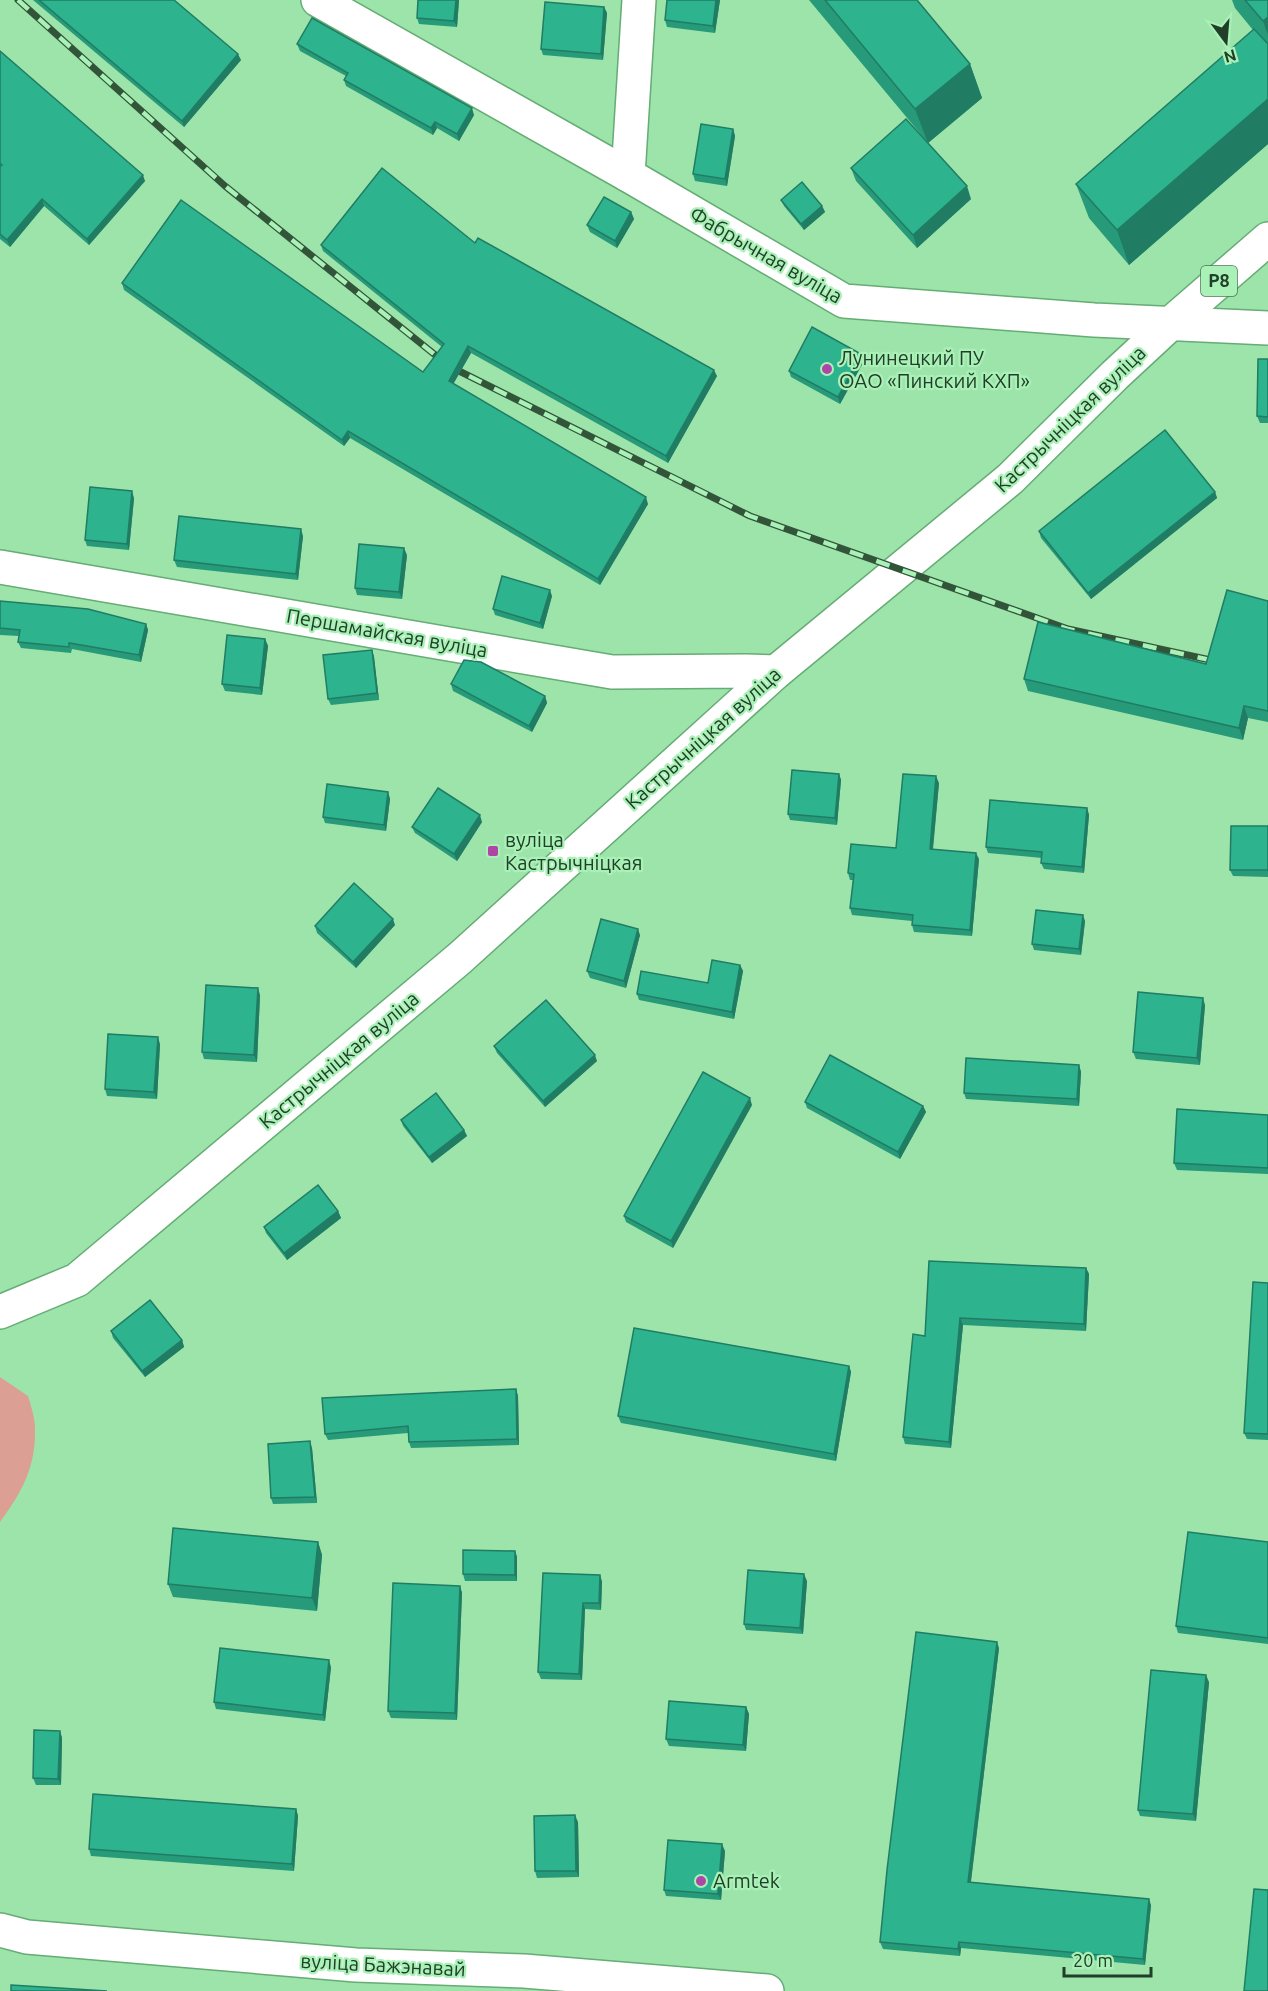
<svg xmlns="http://www.w3.org/2000/svg" width="1268" height="1991" font-family="Ubuntu,sans-serif">
  <style>
    .green { fill: #dc9f94 }
    .lines { fill: none; stroke-linecap: round; stroke-linejoin: round }
    .minor-casing { stroke: #65ac75; stroke-width: 36 }
    .major-casing { stroke: #65ac75; stroke-width: 36 }
    .minor { stroke: #fff; stroke-width: 33 }
    .major { stroke: #fff; stroke-width: 33 }
    .rail-casing { stroke: #32553a; stroke-width: 7 }
    .rail { stroke: #a9f1b7; stroke-width: 4.5; stroke-dasharray: 14; stroke-linecap: butt }
    .wall { fill: #279a7a }
    .shaded-wall { fill: #207d63 }
    .building { fill: #2db38e; stroke: #207d63; stroke-width: 1.5 }
    .poi-dot { fill: #ae46a8; stroke: #a9f1b7; stroke-width: 2 }
    .labels { text-anchor: middle; stroke-width: 4.5; stroke-linejoin: round; paint-order: stroke }
    .shield { fill: #a9f1b7; stroke: #4a7453; stroke-width: 1.5 }
    .shield-label { font-size: 18px; font-weight: bold; fill: #213f28 }
    .street-label { font-size: 20px; fill: #213f28; stroke: #a9f1b7 }
    .poi-label { font-size: 20px; fill: #213f28; stroke: #a9f1b7; text-anchor: start }
  </style>
  <rect width="100%" height="100%" fill="#9ce4aa"/>
  <!-- green -->
  <path class="green" d="M0 1377 28 1396C31 1406 35 1418 35 1428 36 1467 22 1492 0 1522Z"/>
  <g class="lines">
    <defs>
      <g id="minor">
        <path d="M318 0 628 175 844 301 1094 320 1268 328"/>
        <path d="M628 175 639 0"/>
        <path d="M0 567 612 672 746 671 776 672"/>
        <path d="M0 1930 27 1937 356 1965 524 1971 767 1991"/>
      </g>
      <path id="major" d="M0 1312 77 1280 460 958 776 672 1010 479 1115 375 1170 324 1268 239"/>
    </defs>
    <!-- minor casing -->
    <use href="#minor" class="minor-casing"/>
    <!-- major casing -->
    <use href="#major" class="major-casing"/>
    <!-- minor -->
    <use href="#minor" class="minor"/>
    <!-- major -->
    <use href="#major" class="major"/>
    <defs>
      <path id="rail" d="M18 0 225 186 449 366 750 516 1068 629 1224 663"/>
    </defs>
    <!-- rail casing -->
    <use href="#rail" class="rail-casing"/>
    <!-- rail -->
    <use href="#rail" class="rail"/>
  </g>
  <!-- wall -->
  <g class="wall">
    <path d="M33 0H174L241 60 184 127Z"/>
    <path d="M418 0H459L457 27 419 24 417 18Z"/>
    <path d="M720 0 715 33 667 27 665 20Z"/>
    <path d="M809 0H917L970 64 982 98 928 143Z"/>
    <path d="M1232 0H1268V144L1129 265 1089 218 1076 184 1253 30 1235 8Z"/>
    <path d="M604 7 607 13 603 60 543 55 541 49Z"/>
    <path d="M297 44 474 115 459 141 437 128 433 135 346 86 344 80 346 76 300 51Z"/>
    <path d="M0 51 145 181 89 245 44 206 10 247 0 239Z"/>
    <path d="M733 129 735 136 727 186 695 181 693 174Z"/>
    <path d="M851 168 971 199 917 248 856 181Z"/>
    <path d="M781 200 822 206 825 212 804 230 784 206Z"/>
    <path d="M631 212 634 219 617 248 590 232 587 225Z"/>
    <path d="M475 243 717 376 668 463 471 353 453 384 648 504 600 585 350 438 344 446 124 290 122 283 423 372 442 347 323 251 321 245Z"/>
    <path d="M1268 359V423H1260L1257 416Z"/>
    <path d="M864 361 840 404 791 377 789 371Z"/>
    <path d="M1215 492 1217 498 1091 599 1041 538 1039 531Z"/>
    <path d="M134 498 129 550 87 546 85 540Z"/>
    <path d="M303 536 298 580 177 567 174 560Z"/>
    <path d="M407 555 402 599 357 595 355 588Z"/>
    <path d="M552 596 543 629 495 615 493 609Z"/>
    <path d="M0 601 146 624 148 630 141 662 72 649 71 653 21 648 18 642 19 636 0 635Z"/>
    <path d="M1268 601V722L1248 718 1243 740 1028 691 1024 679 1206 664Z"/>
    <path d="M265 639 268 646 262 695 225 691 222 684Z"/>
    <path d="M372 650 374 657 379 700 331 705 328 699Z"/>
    <path d="M451 684 545 696 547 703 532 732 453 691Z"/>
    <path d="M839 774 841 780 837 825 790 820 788 814Z"/>
    <path d="M939 783 933 850 979 859 972 936 914 932 912 925V921L852 915 850 908 853 880H850L848 873 896 848Z"/>
    <path d="M388 792 390 799 386 831 325 823 323 817Z"/>
    <path d="M1087 808 1089 815 1084 873 1044 869 1041 863 1042 858 988 853 986 847Z"/>
    <path d="M482 822 457 861 415 833 412 827Z"/>
    <path d="M1268 826V877L1233 876 1230 870Z"/>
    <path d="M1085 921 1081 955 1034 950 1032 944Z"/>
    <path d="M395 925 356 968 317 933 315 926Z"/>
    <path d="M640 935 626 988 590 978 587 971Z"/>
    <path d="M740 965 743 971 734 1019 639 1000 637 994 708 983Z"/>
    <path d="M260 995 257 1062 204 1059 202 1052Z"/>
    <path d="M1205 1005 1200 1065 1136 1059 1133 1052Z"/>
    <path d="M160 1044 157 1099 107 1096 105 1089Z"/>
    <path d="M494 1046 597 1061 545 1107 497 1053Z"/>
    <path d="M1079 1065 1081 1072 1079 1106 966 1099 964 1093Z"/>
    <path d="M805 1102 923 1106 926 1112 900 1159 807 1108Z"/>
    <path d="M752 1105 673 1248 626 1222 624 1216Z"/>
    <path d="M1268 1115V1174L1177 1170 1174 1163Z"/>
    <path d="M401 1120 464 1130 467 1136 432 1163 403 1126Z"/>
    <path d="M338 1211 341 1218 287 1260 266 1233 264 1227Z"/>
    <path d="M929 1261 1086 1268 1089 1274 1086 1331 963 1325 951 1448 905 1444 903 1437 925 1336Z"/>
    <path d="M1268 1283V1440L1247 1439 1244 1433Z"/>
    <path d="M111 1331 182 1340 184 1347 145 1377 113 1338Z"/>
    <path d="M849 1366 851 1372 836 1461 621 1423 618 1416Z"/>
    <path d="M516 1389 518 1396 519 1445 411 1448 409 1442 408 1433 328 1440 325 1434Z"/>
    <path d="M312 1448 317 1503 273 1504 271 1498Z"/>
    <path d="M318 1542 322 1555 317 1611 173 1597 168 1584Z"/>
    <path d="M1268 1542V1644L1178 1633 1176 1626Z"/>
    <path d="M515 1551 517 1557V1581H465L463 1574Z"/>
    <path d="M600 1575 602 1582 601 1610 585 1609 582 1680 541 1679 538 1672Z"/>
    <path d="M807 1581 803 1634 746 1630 744 1624Z"/>
    <path d="M460 1586 462 1593 457 1720 391 1718 388 1711Z"/>
    <path d="M999 1648 971 1882 1151 1905 1145 1965 961 1948 960 1956 883 1949 880 1942Z"/>
    <path d="M331 1667 325 1721 216 1709 214 1702Z"/>
    <path d="M1209 1682 1196 1821 1140 1816 1138 1810Z"/>
    <path d="M746 1707 749 1714 746 1751 669 1746 666 1739Z"/>
    <path d="M60 1731 62 1738 61 1785H36L33 1778Z"/>
    <path d="M296 1809 298 1816 294 1871 91 1856 89 1849Z"/>
    <path d="M578 1822 579 1877 537 1878 535 1871Z"/>
    <path d="M725 1851 721 1900 666 1896 664 1890Z"/>
  </g>
  <!-- shaded-wall -->
  <g class="shaded-wall">
    <path d="M456 0H459L457 27 454 21Z"/>
    <path d="M716 0H720L715 33 713 26Z"/>
    <path d="M604 7 607 13 603 60 601 54Z"/>
    <path d="M1268 17V35L1263 21Z"/>
    <path d="M238 54 241 60 184 127 182 121Z"/>
    <path d="M970 64 982 98 928 143 915 109Z"/>
    <path d="M1268 99V144L1129 265 1117 230Z"/>
    <path d="M472 108 474 115 459 141 457 134Z"/>
    <path d="M435 122 437 128 433 135 431 128Z"/>
    <path d="M733 129 735 136 727 186 725 179Z"/>
    <path d="M143 175 145 181 89 245 87 239Z"/>
    <path d="M967 186 971 199 917 248 913 235Z"/>
    <path d="M42 199 44 206 10 247 7 240Z"/>
    <path d="M822 206 825 212 804 230 801 224Z"/>
    <path d="M631 212 634 219 617 248 615 241Z"/>
    <path d="M468 346 471 353 451 388 449 381Z"/>
    <path d="M861 354 864 361 840 404 838 397Z"/>
    <path d="M714 370 717 376 668 463 666 456Z"/>
    <path d="M348 431 350 438 344 446 342 440Z"/>
    <path d="M132 491 134 498 129 550 127 544Z"/>
    <path d="M1215 492 1217 498 1091 599 1088 593Z"/>
    <path d="M646 497 648 504 600 585 598 579Z"/>
    <path d="M301 529 303 536 298 580 296 574Z"/>
    <path d="M404 548 407 555 402 599 399 592Z"/>
    <path d="M550 590 552 596 543 629 540 623Z"/>
    <path d="M146 624 148 630 141 662 139 655Z"/>
    <path d="M265 639 268 646 262 695 260 688Z"/>
    <path d="M372 650 374 657 379 700 377 693Z"/>
    <path d="M545 696 547 703 532 732 529 726Z"/>
    <path d="M1244 706 1248 718 1243 740 1239 728Z"/>
    <path d="M839 774 841 780 837 825 835 818Z"/>
    <path d="M936 776 939 783 932 856 930 849Z"/>
    <path d="M388 792 390 799 386 831 384 825Z"/>
    <path d="M1087 808 1089 815 1084 873 1082 867Z"/>
    <path d="M480 815 482 822 457 861 454 854Z"/>
    <path d="M976 853 979 859 972 936 970 930Z"/>
    <path d="M1083 915 1085 921 1081 955 1079 949Z"/>
    <path d="M393 919 395 925 356 968 353 962Z"/>
    <path d="M638 929 640 935 626 988 624 981Z"/>
    <path d="M740 965 743 971 734 1019 732 1012Z"/>
    <path d="M258 988 260 995 257 1062 254 1055Z"/>
    <path d="M1203 998 1205 1005 1200 1065 1197 1058Z"/>
    <path d="M158 1037 160 1044 157 1099 154 1092Z"/>
    <path d="M595 1055 597 1061 545 1107 543 1101Z"/>
    <path d="M1079 1065 1081 1072 1079 1106 1077 1099Z"/>
    <path d="M750 1098 752 1105 673 1248 671 1241Z"/>
    <path d="M923 1106 926 1112 900 1159 898 1152Z"/>
    <path d="M464 1130 467 1136 432 1163 429 1157Z"/>
    <path d="M338 1211 341 1218 287 1260 284 1253Z"/>
    <path d="M1086 1268 1089 1274 1086 1331 1084 1324Z"/>
    <path d="M960 1318 963 1325 951 1448 949 1442Z"/>
    <path d="M182 1340 184 1347 145 1377 142 1371Z"/>
    <path d="M849 1366 851 1372 836 1461 834 1454Z"/>
    <path d="M516 1389 518 1396 519 1445 517 1439Z"/>
    <path d="M310 1441 312 1448 317 1503 315 1497Z"/>
    <path d="M318 1542 322 1555 317 1611 312 1598Z"/>
    <path d="M515 1551 517 1557V1581L515 1575Z"/>
    <path d="M804 1574 807 1581 803 1634 800 1628Z"/>
    <path d="M600 1575 602 1582 601 1610 599 1603Z"/>
    <path d="M460 1586 462 1593 457 1720 455 1713Z"/>
    <path d="M583 1603 585 1609 582 1680 579 1674Z"/>
    <path d="M997 1642 999 1648 970 1888 968 1882Z"/>
    <path d="M329 1660 331 1667 325 1721 323 1715Z"/>
    <path d="M1206 1675 1209 1682 1196 1821 1193 1814Z"/>
    <path d="M746 1707 749 1714 746 1751 743 1745Z"/>
    <path d="M60 1731 62 1738 61 1785 58 1779Z"/>
    <path d="M296 1809 298 1816 294 1871 292 1864Z"/>
    <path d="M575 1815 578 1822 579 1877 576 1871Z"/>
    <path d="M722 1844 725 1851 721 1900 718 1894Z"/>
    <path d="M1149 1899 1151 1905 1145 1965 1143 1959Z"/>
    <path d="M959 1942 961 1948 960 1956 958 1949Z"/>
  </g>
  <!-- building -->
  <g class="building">
    <path d="M39 0H174L238 54 182 121Z"/>
    <path d="M418 0H456L454 21 417 18Z"/>
    <path d="M667 0H716L713 26 665 20Z"/>
    <path d="M825 0H917L970 64 915 109Z"/>
    <path d="M1245 0H1268V17L1263 21Z"/>
    <path d="M545 2 604 7 601 54 541 49Z"/>
    <path d="M312 18 472 108 457 134 435 122 431 128 344 80 348 73 297 44Z"/>
    <path d="M1254 29 1268 44V99L1117 230 1076 184Z"/>
    <path d="M0 51 143 175 87 239 42 199 7 240 0 234V166L2 165 0 163Z"/>
    <path d="M906 119 967 186 913 235 851 168Z"/>
    <path d="M701 124 733 129 725 179 693 174Z"/>
    <path d="M382 168 475 243 478 238 714 370 666 456 468 346 449 381 646 497 598 579 348 431 342 440 122 283 181 200 423 372 444 344 321 245Z"/>
    <path d="M802 182 822 206 801 224 781 200Z"/>
    <path d="M604 197 631 212 615 241 587 225Z"/>
    <path d="M812 327 861 354 838 397 789 371Z"/>
    <path d="M1258 359H1268V417L1257 416Z"/>
    <path d="M1165 430 1215 492 1088 593 1039 531Z"/>
    <path d="M90 487 132 491 127 544 85 540Z"/>
    <path d="M179 516 301 529 296 574 174 560Z"/>
    <path d="M359 544 404 548 399 592 355 588Z"/>
    <path d="M502 576 550 590 540 623 493 609Z"/>
    <path d="M1227 590 1268 601V711L1244 706 1239 728 1024 679 1038 622 1206 664Z"/>
    <path d="M0 601 88 609 146 624 139 655 69 643V647L18 642 20 630 0 628Z"/>
    <path d="M227 635 265 639 260 688 222 684Z"/>
    <path d="M372 650 377 693 328 699 323 655Z"/>
    <path d="M464 660 481 662 545 696 529 726 451 684Z"/>
    <path d="M792 770 839 774 835 818 788 814Z"/>
    <path d="M903 774 936 776 930 849 976 853 970 930 912 925 913 915 850 908 854 874 848 873 851 844 896 848Z"/>
    <path d="M327 784 388 792 384 825 323 817Z"/>
    <path d="M438 788 480 815 454 854 412 827Z"/>
    <path d="M990 800 1087 808 1082 867 1041 863 1042 852 986 847Z"/>
    <path d="M1231 826H1268V870H1230Z"/>
    <path d="M354 883 393 919 353 962 315 926Z"/>
    <path d="M1036 910 1083 915 1079 949 1032 944Z"/>
    <path d="M601 919 638 929 624 981 587 971Z"/>
    <path d="M712 960 740 965 732 1012 637 994 641 971 708 983Z"/>
    <path d="M206 985 258 988 254 1055 202 1052Z"/>
    <path d="M1138 992 1203 998 1197 1058 1133 1052Z"/>
    <path d="M546 1000 595 1055 543 1101 494 1046Z"/>
    <path d="M108 1034 158 1037 154 1092 105 1089Z"/>
    <path d="M830 1055 923 1106 898 1152 805 1102Z"/>
    <path d="M966 1058 1079 1065 1077 1099 964 1093Z"/>
    <path d="M703 1072 750 1098 671 1241 624 1216Z"/>
    <path d="M436 1093 464 1130 429 1157 401 1120Z"/>
    <path d="M1177 1109 1268 1115V1168L1174 1163Z"/>
    <path d="M318 1185 338 1211 284 1253 264 1227Z"/>
    <path d="M929 1261 1086 1268 1084 1324 960 1318 949 1442 903 1437 913 1334 925 1336Z"/>
    <path d="M1253 1282 1268 1283V1434L1244 1433Z"/>
    <path d="M150 1300 182 1340 142 1371 111 1331Z"/>
    <path d="M634 1328 849 1366 834 1454 618 1416Z"/>
    <path d="M516 1389 517 1439 409 1442 408 1426 325 1434 322 1398Z"/>
    <path d="M310 1441 315 1497 271 1498 268 1444Z"/>
    <path d="M173 1528 318 1542 312 1598 168 1584Z"/>
    <path d="M1188 1532 1268 1542V1638L1176 1626Z"/>
    <path d="M463 1550 515 1551V1575L463 1574Z"/>
    <path d="M748 1570 804 1574 800 1628 744 1624Z"/>
    <path d="M543 1573 600 1575 599 1603H583L579 1674 538 1672Z"/>
    <path d="M393 1583 460 1586 455 1713 388 1711Z"/>
    <path d="M916 1632 997 1642 968 1882 1149 1899 1143 1959 959 1942 958 1949 880 1942 887 1870Z"/>
    <path d="M220 1648 329 1660 323 1715 214 1702Z"/>
    <path d="M1151 1670 1206 1675 1193 1814 1138 1810Z"/>
    <path d="M669 1701 746 1707 743 1745 666 1739Z"/>
    <path d="M34 1730 60 1731 58 1779 33 1778Z"/>
    <path d="M93 1794 296 1809 292 1864 89 1849Z"/>
    <path d="M575 1815 576 1871H535L534 1816Z"/>
    <path d="M668 1840 722 1844 718 1894 664 1890Z"/>
    <path d="M1254 1889 1268 1890V1991H1244Z"/>
    <path d="M11 1985 107 1991H11Z"/>
  </g>
  <!-- markers -->
  <g class="poi-dot">
    <circle cx="827" cy="369" r="6"/>
    <rect x="487" y="845" width="12" height="12" rx="3"/>
    <circle cx="701" cy="1881" r="6"/>
  </g>
  <g class="labels">
    <!-- shield labels -->
    <rect class="shield" x="1201" y="266" width="36" height="30" rx="4.5"/>
    <g class="shield-label">
      <text x="1219" y="287">Р8</text>
    </g>
    <!-- street labels -->
    <g class="street-label">
      <text transform="translate(766 255) rotate(30)" y="7">Фабрычная вуліца</text>
      <text transform="translate(1070 419) rotate(-44)" y="7">Кастрычніцкая вуліца</text>
      <text transform="translate(387 633) rotate(10)" y="7">Першамайская вуліца</text>
      <text transform="translate(703 738) rotate(-42)" y="7">Кастрычніцкая вуліца</text>
      <text transform="translate(339 1060) rotate(-40)" y="7">Кастрычніцкая вуліца</text>
      <text transform="translate(383 1965) rotate(3)" y="7">вуліца Бажэнавай</text>
    </g>
    <!-- poi labels -->
    <g class="poi-label">
      <text x="839" y="365">Лунинецкий ПУ<tspan x="839" dy="23">ОАО «Пинский КХП»</tspan></text>
      <text x="505" y="847">вуліца<tspan x="505" dy="23">Кастрычніцкая</tspan></text>
      <text x="713" y="1888">Armtek</text>
    </g>
  </g>
  <!-- north arrow -->
  <g transform="translate(1226 42) rotate(164)" stroke="#a9f1b7" stroke-width="4.5" paint-order="stroke">
  <path d="M0-4.5L10 22L0 15L-10 22Z" fill="#213f28"/>
  <text y="-9" font-size="16" font-weight="bold" text-anchor="middle" fill="#213f28">N</text>
  </g>
  <!-- scale -->
  <path d="M1064 1967v9h87v-9" fill="none" stroke="#213f28" stroke-width="3"/>
  <text x="1073" y="1967" font-size="18" fill="#213f28" stroke="#a9f1b7" stroke-width="4.5" paint-order="stroke">20 m</text>
</svg>
